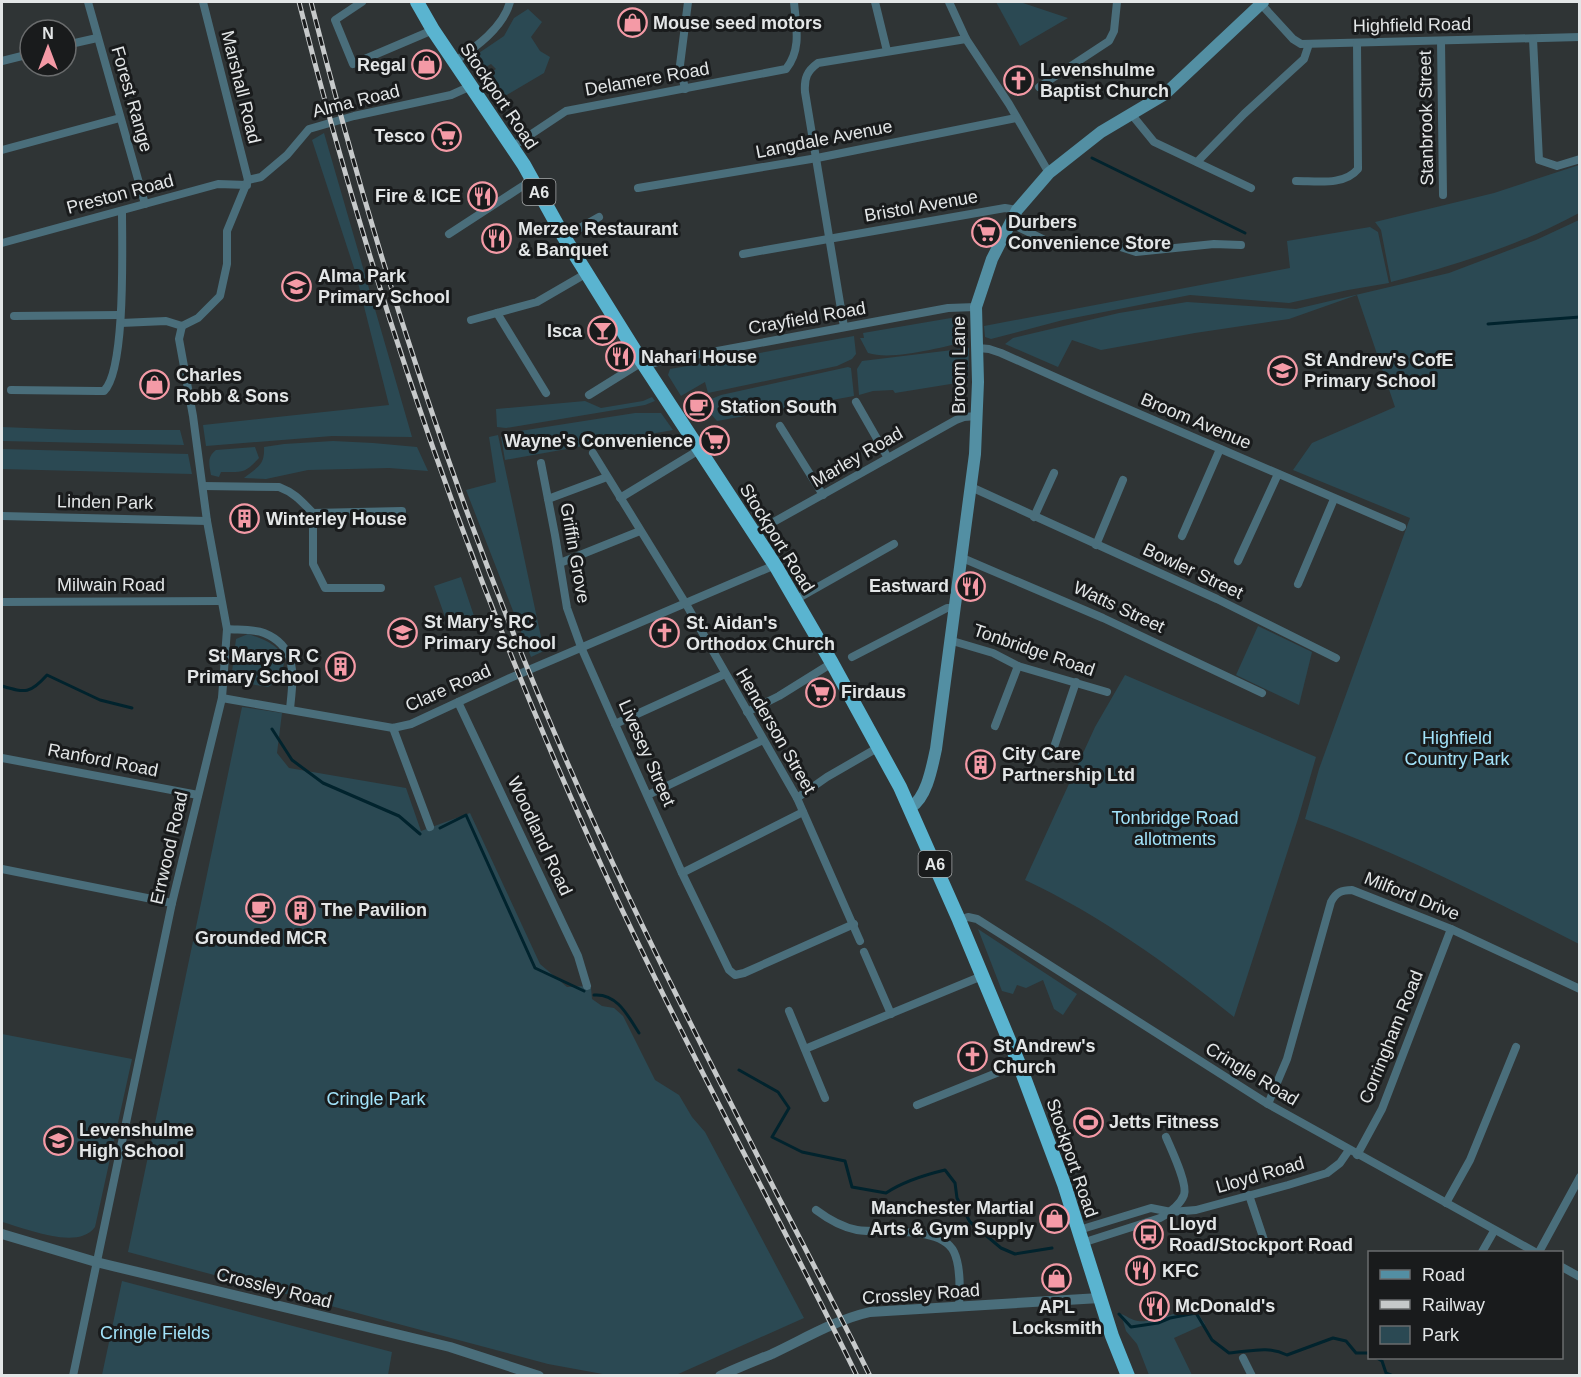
<svg xmlns="http://www.w3.org/2000/svg" width="1581" height="1377" font-family="Helvetica,sans-serif">
  <style>
    .green { fill: #2b4953 }
    .lines { fill: none; stroke-linecap: round; stroke-linejoin: round }
    .stream { stroke: #01232d; stroke-width: 3 }
    .minor { stroke: #4a6e7b; stroke-width: 8 }
    .tertiary { stroke: #4a6e7b; stroke-width: 10 }
    .secondary { stroke: #538fa3; stroke-width: 12 }
    .trunk { stroke: #5ab4d0; stroke-width: 14 }
    .rail-casing { stroke: #c6c9ca; stroke-width: 5 }
    .rail { stroke: #191b1c; stroke-width: 3; stroke-dasharray: 9; stroke-linecap: butt }
    .labels { text-anchor: middle; stroke-width: 6; stroke-linejoin: round; paint-order: stroke }
    .shield { fill: #191b1c; stroke: #a6a9aa; stroke-width: 1.5 }
    .shield-label { font-size: 16px; font-weight: bold; fill: #e3e6e7 }
    .poi-label { font-size: 18px; font-weight: bold; fill: #e3e6e7; stroke: #191b1c; text-anchor: start }
    .street-label { font-size: 18px; fill: #e3e6e7; stroke: #191b1c }
    .park-label { font-size: 18px; fill: #a2e3fa; stroke: #191b1c }
  </style>
  <rect width="100%" height="100%" fill="#2f3435"/>
  <!-- green -->
  <g class="green">
    <path d="M996 2H1020L1068 18 1020 46Z"/>
    <path d="M528 9 542 22 531 37 540 51 550 57 544 73 500 99 488 80 495 74 493 71 496 69 491 64 481 70 473 57 504 36 514 18Z"/>
    <path d="M324 133 412 437 332 436 206 446 203 425 389 405 355 271 312 140Z"/>
    <path d="M1579 165V213C1521 245 1455 265 1391 282L1381 230 1375 222 1494 193Z"/>
    <path d="M1579 220V944C1490 899 1400 853 1305 819L1319 769 1410 518 1293 470 1312 443 1395 407 1357 295 1289 319 1195 333 1101 350 1072 340 1058 367 1005 344 1013 338 1119 313 1187 302 1296 309 1449 273 1536 240Z"/>
    <path d="M1370 227 1378 232 1389 283 1348 290 1289 303 1190 295 1063 320 991 339 985 337 984 326 1290 268 1287 241Z"/>
    <path d="M951 318C965 322 968 327 968 341 943 347 892 361 868 353L860 338H864L863 333Z"/>
    <path d="M854 336 856 354 852 359 837 366 708 393 705 382 681 396 668 375 670 369Z"/>
    <path d="M969 348 968 377 963 382 895 393 893 390 873 391 859 395 857 369 862 361Z"/>
    <path d="M848 367 851 368 854 396 717 421 710 413 709 400 721 395Z"/>
    <path d="M652 397 655 401 645 405 506 428 497 427 496 409 585 401 601 408 643 401Z"/>
    <path d="M635 413H661L673 430 505 460 501 437 520 431Z"/>
    <path d="M2 427 76 430H180L184 445 2 441Z"/>
    <path d="M498 435 544 651 531 657 466 490 496 482 489 437Z"/>
    <path d="M333 441 373 443 417 447 428 471 389 468 308 470 266 479 244 478C257 467 265 466 264 447L284 444Z"/>
    <path d="M255 447 259 458C244 474 242 472 221 472L219 477 211 475C209 464 207 457 216 450Z"/>
    <path d="M2 449 188 454 192 474 2 469Z"/>
    <path d="M461 577 475 619 449 628 434 586Z"/>
    <path d="M1258 626 1312 652 1299 705 1236 675Z"/>
    <path d="M248 634C260 638 283 645 284 662 284 667 280 675 279 680L268 687 238 682 232 672 236 639Z"/>
    <path d="M1125 675 1316 757 1298 819 1234 1017C1169 965 1100 915 1025 880L1095 727Z"/>
    <path d="M242 707 282 713 277 753 289 768 406 788 421 831 470 813 540 964 567 987 587 986 591 988 592 999 602 1006 614 1008 623 1016 655 1080 679 1095 692 1117 705 1132 804 1318 676 1375H608L548 1364 128 1252Z"/>
    <path d="M978 929 1077 994 1063 1015 1054 1009 1043 980 1026 988 1017 985 1013 994 1002 991Z"/>
    <path d="M2 1034 132 1059 95 1227C78 1251 25 1228 2 1222Z"/>
    <path d="M122 1281 392 1352 388 1375H102Z"/>
    <path d="M1193 1306 1205 1324 1174 1338 1192 1375H1149L1137 1344 1126 1331 1121 1314C1127 1316 1131 1320 1138 1321 1151 1323 1180 1312 1193 1306Z"/>
  </g>
  <g class="lines">
    <!-- stream -->
    <g class="stream">
      <path d="M1092 158 1245 233"/>
      <path d="M1488 324 1580 317"/>
      <path d="M2 686C26 693 30 694 47 675L100 700 132 708"/>
      <path d="M272 729 292 760 323 783 399 816 420 834"/>
      <path d="M440 828 466 815 535 968 584 991"/>
      <path d="M594 995C617 993 628 1016 639 1033"/>
      <path d="M739 1070 778 1092 789 1108 772 1137 802 1152 845 1161 852 1187 886 1193C904 1181 924 1175 945 1170L955 1183 957 1198 970 1222 1001 1248 1015 1254 1052 1248"/>
      <path d="M1119 1314 1131 1327 1158 1323 1170 1318 1196 1313 1212 1340 1229 1353C1249 1352 1267 1345 1287 1355L1333 1338 1346 1341 1356 1353H1370"/>
      <path d="M1377 1358 1382 1361 1386 1373 1393 1376"/>
    </g>
    <!-- minor -->
    <g class="minor">
      <path d="M88 2 145 204"/>
      <path d="M362 2 335 20 353 64 433 30"/>
      <path d="M875 2 887 51"/>
      <path d="M949 2 966 39 1009 104 1049 173"/>
      <path d="M1261 4 1293 39 1301 44 1580 37"/>
      <path d="M1533 39 1539 160 1557 166 1580 159"/>
      <path d="M1441 41 1443 195"/>
      <path d="M66 45 97 38"/>
      <path d="M2 61 30 54"/>
      <path d="M454 62C476 47 503 28 510 2"/>
      <path d="M1039 87 1109 41 1114 31 1117 2"/>
      <path d="M685 89 680 65 688 2"/>
      <path d="M1132 115 1154 142 1251 188"/>
      <path d="M512 147 566 111 786 69C802 49 796 26 794 2"/>
      <path d="M2 150 120 118"/>
      <path d="M1197 162 1244 114 1304 59 1309 44"/>
      <path d="M248 180 261 177 287 155 309 129 354 116 451 95 471 86"/>
      <path d="M1296 181C1317 181 1344 186 1358 169L1357 43"/>
      <path d="M638 188 817 158 1016 118"/>
      <path d="M1010 223 1051 243 1067 245 1105 242 1136 252 1214 244 1241 245"/>
      <path d="M449 234 532 180"/>
      <path d="M564 237 599 217"/>
      <path d="M2 243 218 184 247 185"/>
      <path d="M743 254 1005 208 1017 210"/>
      <path d="M497 313 546 393"/>
      <path d="M14 316 120 315"/>
      <path d="M471 320 537 302 587 273"/>
      <path d="M121 323 166 321 182 326 198 318 220 296 227 264V231L248 180 203 2"/>
      <path d="M844 327 805 92C804 78 807 71 818 63L966 39"/>
      <path d="M978 348 989 349 1001 353 1093 394 1402 527"/>
      <path d="M645 366 658 362 948 308 976 307"/>
      <path d="M11 390 98 391H104C126 370 122 245 122 211"/>
      <path d="M589 395 642 362"/>
      <path d="M856 402 888 458"/>
      <path d="M780 426 823 495"/>
      <path d="M593 453 686 604 797 798 860 941"/>
      <path d="M541 463 555 535 567 608 581 647 615 724 682 873 729 970 735 975 744 973 854 924"/>
      <path d="M203 486 279 487C295 493 302 502 313 513L402 511"/>
      <path d="M971 487 1217 599 1336 658"/>
      <path d="M620 498 699 450"/>
      <path d="M548 499 607 477"/>
      <path d="M313 513V564L325 588H381"/>
      <path d="M2 516 207 521"/>
      <path d="M1034 517 1054 473"/>
      <path d="M754 533 956 420 964 417 977 416"/>
      <path d="M1182 536 1220 449"/>
      <path d="M1096 545 1123 480"/>
      <path d="M960 557 1103 618 1262 693"/>
      <path d="M1238 561 1278 474"/>
      <path d="M560 563 640 531"/>
      <path d="M1298 584 1334 499"/>
      <path d="M795 600 894 544"/>
      <path d="M2 602 220 601"/>
      <path d="M227 629C238 630 254 629 264 633 299 647 293 678 290 709"/>
      <path d="M949 640 993 653 1018 666 1107 692"/>
      <path d="M852 657 947 608H953"/>
      <path d="M222 698 393 728 411 724 510 678 775 565"/>
      <path d="M458 702 578 956 587 986"/>
      <path d="M747 712 779 696 832 663"/>
      <path d="M615 724 725 674"/>
      <path d="M995 726 1018 666"/>
      <path d="M393 728 430 827"/>
      <path d="M1051 756 1076 682"/>
      <path d="M2 758 198 795"/>
      <path d="M648 795 763 740"/>
      <path d="M797 798 827 777 879 747"/>
      <path d="M2 869 172 903"/>
      <path d="M682 873 803 812"/>
      <path d="M959 920 968 917 977 919 1268 1104 1535 1252"/>
      <path d="M864 952 891 1014"/>
      <path d="M789 1011 825 1098"/>
      <path d="M805 1049 982 976"/>
      <path d="M1268 1104 1287 1059 1331 902C1336 892 1342 890 1352 890L1451 929 1580 989"/>
      <path d="M917 1105 1019 1064"/>
      <path d="M1357 1155 1382 1109 1451 929"/>
      <path d="M1249 1195 1266 1246"/>
      <path d="M1446 1203 1470 1160 1516 1047"/>
      <path d="M816 1210C828 1219 841 1227 857 1230 881 1234 941 1225 954 1252 961 1267 960 1290 959 1307"/>
      <path d="M1079 1230 1151 1208 1171 1212 1196 1210 1288 1185 1327 1173 1340 1163 1349 1150"/>
      <path d="M1082 1243 1160 1218C1169 1213 1180 1205 1184 1195 1188 1184 1171 1149 1166 1137"/>
      <path d="M1482 1252 1494 1231"/>
      <path d="M1539 1252 1580 1177"/>
      <path d="M1562 1267 1580 1277"/>
      <path d="M1243 1358 1252 1376"/>
      <path d="M73 1376 172 903 222 698 227 629 207 521 193 416 179 339 182 326"/>
    </g>
    <!-- tertiary -->
    <g class="tertiary">
      <path d="M2 1234 96 1262 450 1347 539 1376"/>
      <path d="M720 1376C737 1368 755 1361 772 1354 804 1339 835 1320 870 1312L1100 1298"/>
    </g>
    <!-- secondary -->
    <path class="secondary" d="M911 807C927 797 932 767 936 749L975 454 978 382 976 307 992 259 1017 210 1049 173 1101 132 1165 94 1263 2"/>
    <!-- trunk -->
    <path class="trunk" d="M417 2 433 30 524 165 564 237 642 362 775 565 832 663 900 787 959 920 1019 1064 1064 1184 1112 1336 1128 1376"/>
    <defs>
      <g id="rail">
        <path d="M299 2C371 287 464 559 584 827 667 1014 767 1192 857 1376"/>
        <path d="M311 2C382 284 475 562 596 827 654 954 718 1078 781 1202 811 1260 841 1317 870 1376"/>
      </g>
    </defs>
    <!-- rail casing -->
    <use href="#rail" class="rail-casing"/>
    <!-- rail -->
    <use href="#rail" class="rail"/>
  </g>
  <!-- icons -->
  <defs>
    <symbol id="shop-ring" viewBox="-11 -11 22 22"><circle r="9.5" fill="#191b1c" stroke="#f49aa6" stroke-width="1.5"/><path d="M-5-2.5h2.3a2.7 3.5 0 0 1 5.4 0H5L5.5 6h-11ZM-1.5-2.5h3a1.5 2.3 0 0 0-3 0Z" fill="#f49aa6"/></symbol>
    <symbol id="church-ring" viewBox="-11 -11 22 22"><circle r="9.5" fill="#191b1c" stroke="#f49aa6" stroke-width="1.5"/><path d="M-1.2-6h2.4v3.5h3.3v2.4h-3.3V6h-2.4V-.1h-3.3v-2.4h3.3Z" fill="#f49aa6"/></symbol>
    <symbol id="supermarket-ring" viewBox="-11 -11 22 22"><circle r="9.5" fill="#191b1c" stroke="#f49aa6" stroke-width="1.5"/><path d="M-6-5.5h2.5l.6 2H6L4.5 2H-2.5L-4.4-4H-6ZM-1.5 3.2a1.3 1.3 0 1 0 .1 0ZM3 3.2a1.3 1.3 0 1 0 .1 0Z" fill="#f49aa6"/></symbol>
    <symbol id="restaurant-ring" viewBox="-11 -11 22 22"><circle r="9.5" fill="#191b1c" stroke="#f49aa6" stroke-width="1.5"/><path d="M-5-6h1v4h1v-4h1v4h1v-4h1v5L-1.5 .5V6h-2V.5L-5-1ZM5-6V6H3V1.5H1.5Q1.5-4 5-6Z" fill="#f49aa6"/></symbol>
    <symbol id="school-ring" viewBox="-11 -11 22 22"><circle r="9.5" fill="#191b1c" stroke="#f49aa6" stroke-width="1.5"/><path d="M0-5L7-2L0 1L-7-2ZM-4 1L0 2.5L4 1V4Q0 6-4 4Z" fill="#f49aa6"/></symbol>
    <symbol id="bar-ring" viewBox="-11 -11 22 22"><circle r="9.5" fill="#191b1c" stroke="#f49aa6" stroke-width="1.5"/><path d="M-6-5H6L.8 .8V4.5H3.5V6h-7V4.5H-.8V.8Z" fill="#f49aa6"/></symbol>
    <symbol id="cafe-ring" viewBox="-11 -11 22 22"><circle r="9.5" fill="#191b1c" stroke="#f49aa6" stroke-width="1.5"/><path d="M-5.5-4.5H6V0H3Q3 3.5 0 3.5H-2.5Q-5.5 3.5-5.5 0ZM3-3.2v2h1.7v-2ZM-6 4.5H4V6H-6Z" fill="#f49aa6"/></symbol>
    <symbol id="building-ring" viewBox="-11 -11 22 22"><circle r="9.5" fill="#191b1c" stroke="#f49aa6" stroke-width="1.5"/><path d="M-4-6H4V6H1V3H-1V6H-4ZM-2.5-4.3h1.7v1.8h-1.7ZM.8-4.3h1.7v1.8H.8ZM-2.5-1h1.7V.8h-1.7ZM.8-1h1.7V.8H.8Z" fill="#f49aa6"/></symbol>
    <symbol id="stadium-ring" viewBox="-11 -11 22 22"><circle r="9.5" fill="#191b1c" stroke="#f49aa6" stroke-width="1.5"/><path d="M0-5a6.5 5 0 1 0 0 10a6.5 5 0 1 0 0-10ZM-3.5-1.8h7v3.6h-7Z" fill="#f49aa6"/></symbol>
    <symbol id="bus-ring" viewBox="-11 -11 22 22"><circle r="9.5" fill="#191b1c" stroke="#f49aa6" stroke-width="1.5"/><path d="M-5-6H5V4H4V6H2V4H-2V6H-4V4H-5ZM-3.5-4V0h7V-4ZM-3.5 1.2v1.5H-2V1.2ZM2 1.2v1.5H3.5V1.2Z" fill="#f49aa6"/></symbol>
  </defs>
  <g fill-rule="evenodd">
    <use href="#shop-ring" x="616" y="6" width="33" height="33"/>
    <use href="#shop-ring" x="410" y="48" width="33" height="33"/>
    <use href="#church-ring" x="1002" y="64" width="33" height="33"/>
    <use href="#supermarket-ring" x="430" y="120" width="33" height="33"/>
    <use href="#restaurant-ring" x="466" y="180" width="33" height="33"/>
    <use href="#supermarket-ring" x="970" y="216" width="33" height="33"/>
    <use href="#restaurant-ring" x="480" y="222" width="33" height="33"/>
    <use href="#school-ring" x="280" y="270" width="33" height="33"/>
    <use href="#bar-ring" x="586" y="314" width="33" height="33"/>
    <use href="#restaurant-ring" x="604" y="340" width="33" height="33"/>
    <use href="#school-ring" x="1266" y="354" width="33" height="33"/>
    <use href="#shop-ring" x="138" y="368" width="33" height="33"/>
    <use href="#cafe-ring" x="682" y="390" width="33" height="33"/>
    <use href="#supermarket-ring" x="698" y="424" width="33" height="33"/>
    <use href="#building-ring" x="228" y="502" width="33" height="33"/>
    <use href="#restaurant-ring" x="954" y="570" width="33" height="33"/>
    <use href="#school-ring" x="386" y="616" width="33" height="33"/>
    <use href="#church-ring" x="648" y="616" width="33" height="33"/>
    <use href="#building-ring" x="324" y="650" width="33" height="33"/>
    <use href="#supermarket-ring" x="804" y="676" width="33" height="33"/>
    <use href="#building-ring" x="964" y="748" width="33" height="33"/>
    <use href="#cafe-ring" x="244" y="892" width="33" height="33"/>
    <use href="#building-ring" x="284" y="894" width="33" height="33"/>
    <use href="#church-ring" x="956" y="1040" width="33" height="33"/>
    <use href="#stadium-ring" x="1072" y="1106" width="33" height="33"/>
    <use href="#school-ring" x="42" y="1124" width="33" height="33"/>
    <use href="#shop-ring" x="1038" y="1202" width="33" height="33"/>
    <use href="#bus-ring" x="1132" y="1218" width="33" height="33"/>
    <use href="#restaurant-ring" x="1124" y="1254" width="33" height="33"/>
    <use href="#shop-ring" x="1040" y="1262" width="33" height="33"/>
    <use href="#restaurant-ring" x="1138" y="1290" width="33" height="33"/>
  </g>
  <g class="labels">
    <!-- shield labels -->
    <g class="shield">
      <rect x="522.5" y="179" width="33" height="26" rx="4.5"/>
      <rect x="918.5" y="851" width="33" height="26" rx="4.5"/>
    </g>
    <g class="shield-label">
      <text x="539" y="198">A6</text>
      <text x="935" y="870">A6</text>
    </g>
    <!-- poi labels -->
    <g class="poi-label">
      <text x="653" y="29">Mouse seed motors</text>
      <text x="406" y="71" text-anchor="end">Regal</text>
      <text x="1040" y="76">Levenshulme<tspan x="1040" dy="21">Baptist Church</tspan></text>
      <text x="425" y="142" text-anchor="end">Tesco</text>
      <text x="461" y="202" text-anchor="end">Fire &amp; ICE</text>
      <text x="1008" y="228">Durbers<tspan x="1008" dy="21">Convenience Store</tspan></text>
      <text x="518" y="235">Merzee Restaurant<tspan x="518" dy="21">&amp; Banquet</tspan></text>
      <text x="318" y="282">Alma Park<tspan x="318" dy="21">Primary School</tspan></text>
      <text x="582" y="337" text-anchor="end">Isca</text>
      <text x="641" y="363">Nahari House</text>
      <text x="1304" y="366">St Andrew's CofE<tspan x="1304" dy="21">Primary School</tspan></text>
      <text x="176" y="381">Charles<tspan x="176" dy="21">Robb &amp; Sons</tspan></text>
      <text x="720" y="413">Station South</text>
      <text x="693" y="447" text-anchor="end">Wayne's Convenience</text>
      <text x="266" y="525">Winterley House</text>
      <text x="949" y="592" text-anchor="end">Eastward</text>
      <text x="424" y="628">St Mary's RC<tspan x="424" dy="21">Primary School</tspan></text>
      <text x="686" y="629">St. Aidan's<tspan x="686" dy="21">Orthodox Church</tspan></text>
      <text x="319" y="662" text-anchor="end">St Marys R C<tspan x="319" dy="21">Primary School</tspan></text>
      <text x="841" y="698">Firdaus</text>
      <text x="1002" y="760">City Care<tspan x="1002" dy="21">Partnership Ltd</tspan></text>
      <text x="321" y="916">The Pavilion</text>
      <text x="261" y="944" text-anchor="middle">Grounded MCR</text>
      <text x="993" y="1052">St Andrew's<tspan x="993" dy="21">Church</tspan></text>
      <text x="1109" y="1128">Jetts Fitness</text>
      <text x="79" y="1136">Levenshulme<tspan x="79" dy="21">High School</tspan></text>
      <text x="1034" y="1214" text-anchor="end">Manchester Martial<tspan x="1034" dy="21">Arts &amp; Gym Supply</tspan></text>
      <text x="1169" y="1230">Lloyd<tspan x="1169" dy="21">Road/Stockport Road</tspan></text>
      <text x="1162" y="1277">KFC</text>
      <text x="1175" y="1312">McDonald's</text>
      <text x="1057" y="1313" text-anchor="middle">APL<tspan x="1057" dy="21">Locksmith</tspan></text>
    </g>
    <!-- street labels -->
    <g class="street-label">
      <text transform="translate(1412 25) rotate(-1)" y="6">Highfield Road</text>
      <text transform="translate(647 79) rotate(-10)" y="6">Delamere Road</text>
      <text transform="translate(241 87) rotate(76)" y="6">Marshall Road</text>
      <text transform="translate(499 96) rotate(56)" y="6">Stockport Road</text>
      <text transform="translate(132 99) rotate(74)" y="6">Forest Range</text>
      <text transform="translate(356 101) rotate(-14)" y="6">Alma Road</text>
      <text transform="translate(1426 118) rotate(-91)" y="6">Stanbrook Street</text>
      <text transform="translate(824 139) rotate(-11)" y="6">Langdale Avenue</text>
      <text transform="translate(120 194) rotate(-15)" y="6">Preston Road</text>
      <text transform="translate(921 206) rotate(-10)" y="6">Bristol Avenue</text>
      <text transform="translate(807 318) rotate(-10)" y="6">Crayfield Road</text>
      <text transform="translate(959 365) rotate(-90)" y="6">Broom Lane</text>
      <text transform="translate(1196 421) rotate(23)" y="6">Broom Avenue</text>
      <text transform="translate(857 457) rotate(-30)" y="6">Marley Road</text>
      <text transform="translate(105 502) rotate(1)" y="6">Linden Park</text>
      <text transform="translate(777 538) rotate(58)" y="6">Stockport Road</text>
      <text transform="translate(575 553) rotate(80)" y="6">Griffin Grove</text>
      <text transform="translate(1193 571) rotate(25)" y="6">Bowler Street</text>
      <text x="111" y="591">Milwain Road</text>
      <text transform="translate(1119 607) rotate(25)" y="6">Watts Street</text>
      <text transform="translate(1034 650) rotate(19)" y="6">Tonbridge Road</text>
      <text transform="translate(448 688) rotate(-24)" y="6">Clare Road</text>
      <text transform="translate(776 731) rotate(60)" y="6">Henderson Street</text>
      <text transform="translate(647 753) rotate(66)" y="6">Livesey Street</text>
      <text transform="translate(103 760) rotate(11)" y="6">Ranford Road</text>
      <text transform="translate(540 836) rotate(65)" y="6">Woodland Road</text>
      <text transform="translate(169 848) rotate(-77)" y="6">Errwood Road</text>
      <text transform="translate(1412 896) rotate(22)" y="6">Milford Drive</text>
      <text transform="translate(1391 1037) rotate(-68)" y="6">Corringham Road</text>
      <text transform="translate(1252 1074) rotate(31)" y="6">Cringle Road</text>
      <text transform="translate(1072 1158) rotate(71)" y="6">Stockport Road</text>
      <text transform="translate(1260 1175) rotate(-16)" y="6">Lloyd Road</text>
      <text transform="translate(274 1288) rotate(14)" y="6">Crossley Road</text>
      <text transform="translate(921 1294) rotate(-4)" y="6">Crossley Road</text>
    </g>
    <!-- park labels -->
    <g class="park-label">
      <text x="1457" y="744">Highfield<tspan x="1457" dy="21">Country Park</tspan></text>
      <text x="1175" y="824">Tonbridge Road<tspan x="1175" dy="21">allotments</tspan></text>
      <text x="376" y="1105">Cringle Park</text>
      <text x="155" y="1339">Cringle Fields</text>
    </g>
  </g>
  <!-- border -->
  <rect width="1581" height="1377" fill="none" stroke="#e3e6e7" stroke-width="6"/>
  <!-- legend -->
  <rect x="1368" y="1251" width="195" height="108" fill="#191b1c" stroke="#6a6c6d" stroke-width="1.5"/>
  <rect x="1380" y="1270" width="30" height="9" fill="#538fa3" stroke="#6a6c6d" stroke-width="1.5"/>
  <text x="1422" y="1281" font-size="18" fill="#e3e6e7">Road</text>
  <rect x="1380" y="1300" width="30" height="9" fill="#c6c9ca" stroke="#6a6c6d" stroke-width="1.5"/>
  <text x="1422" y="1311" font-size="18" fill="#e3e6e7">Railway</text>
  <rect x="1380" y="1326" width="30" height="18" fill="#2b4953" stroke="#6a6c6d" stroke-width="1.5"/>
  <text x="1422" y="1341" font-size="18" fill="#e3e6e7">Park</text>
  <!-- north arrow -->
  <g transform="translate(48 48)"><circle r="28" fill="#191b1c" stroke="#6a6c6d" stroke-width="1.5"/>
  <path d="M0-4.5L10 22L0 15L-10 22Z" fill="#f49aa6"/>
  <text y="-9" font-size="16" font-weight="bold" text-anchor="middle" fill="#e3e6e7">N</text>
  </g>
</svg>
